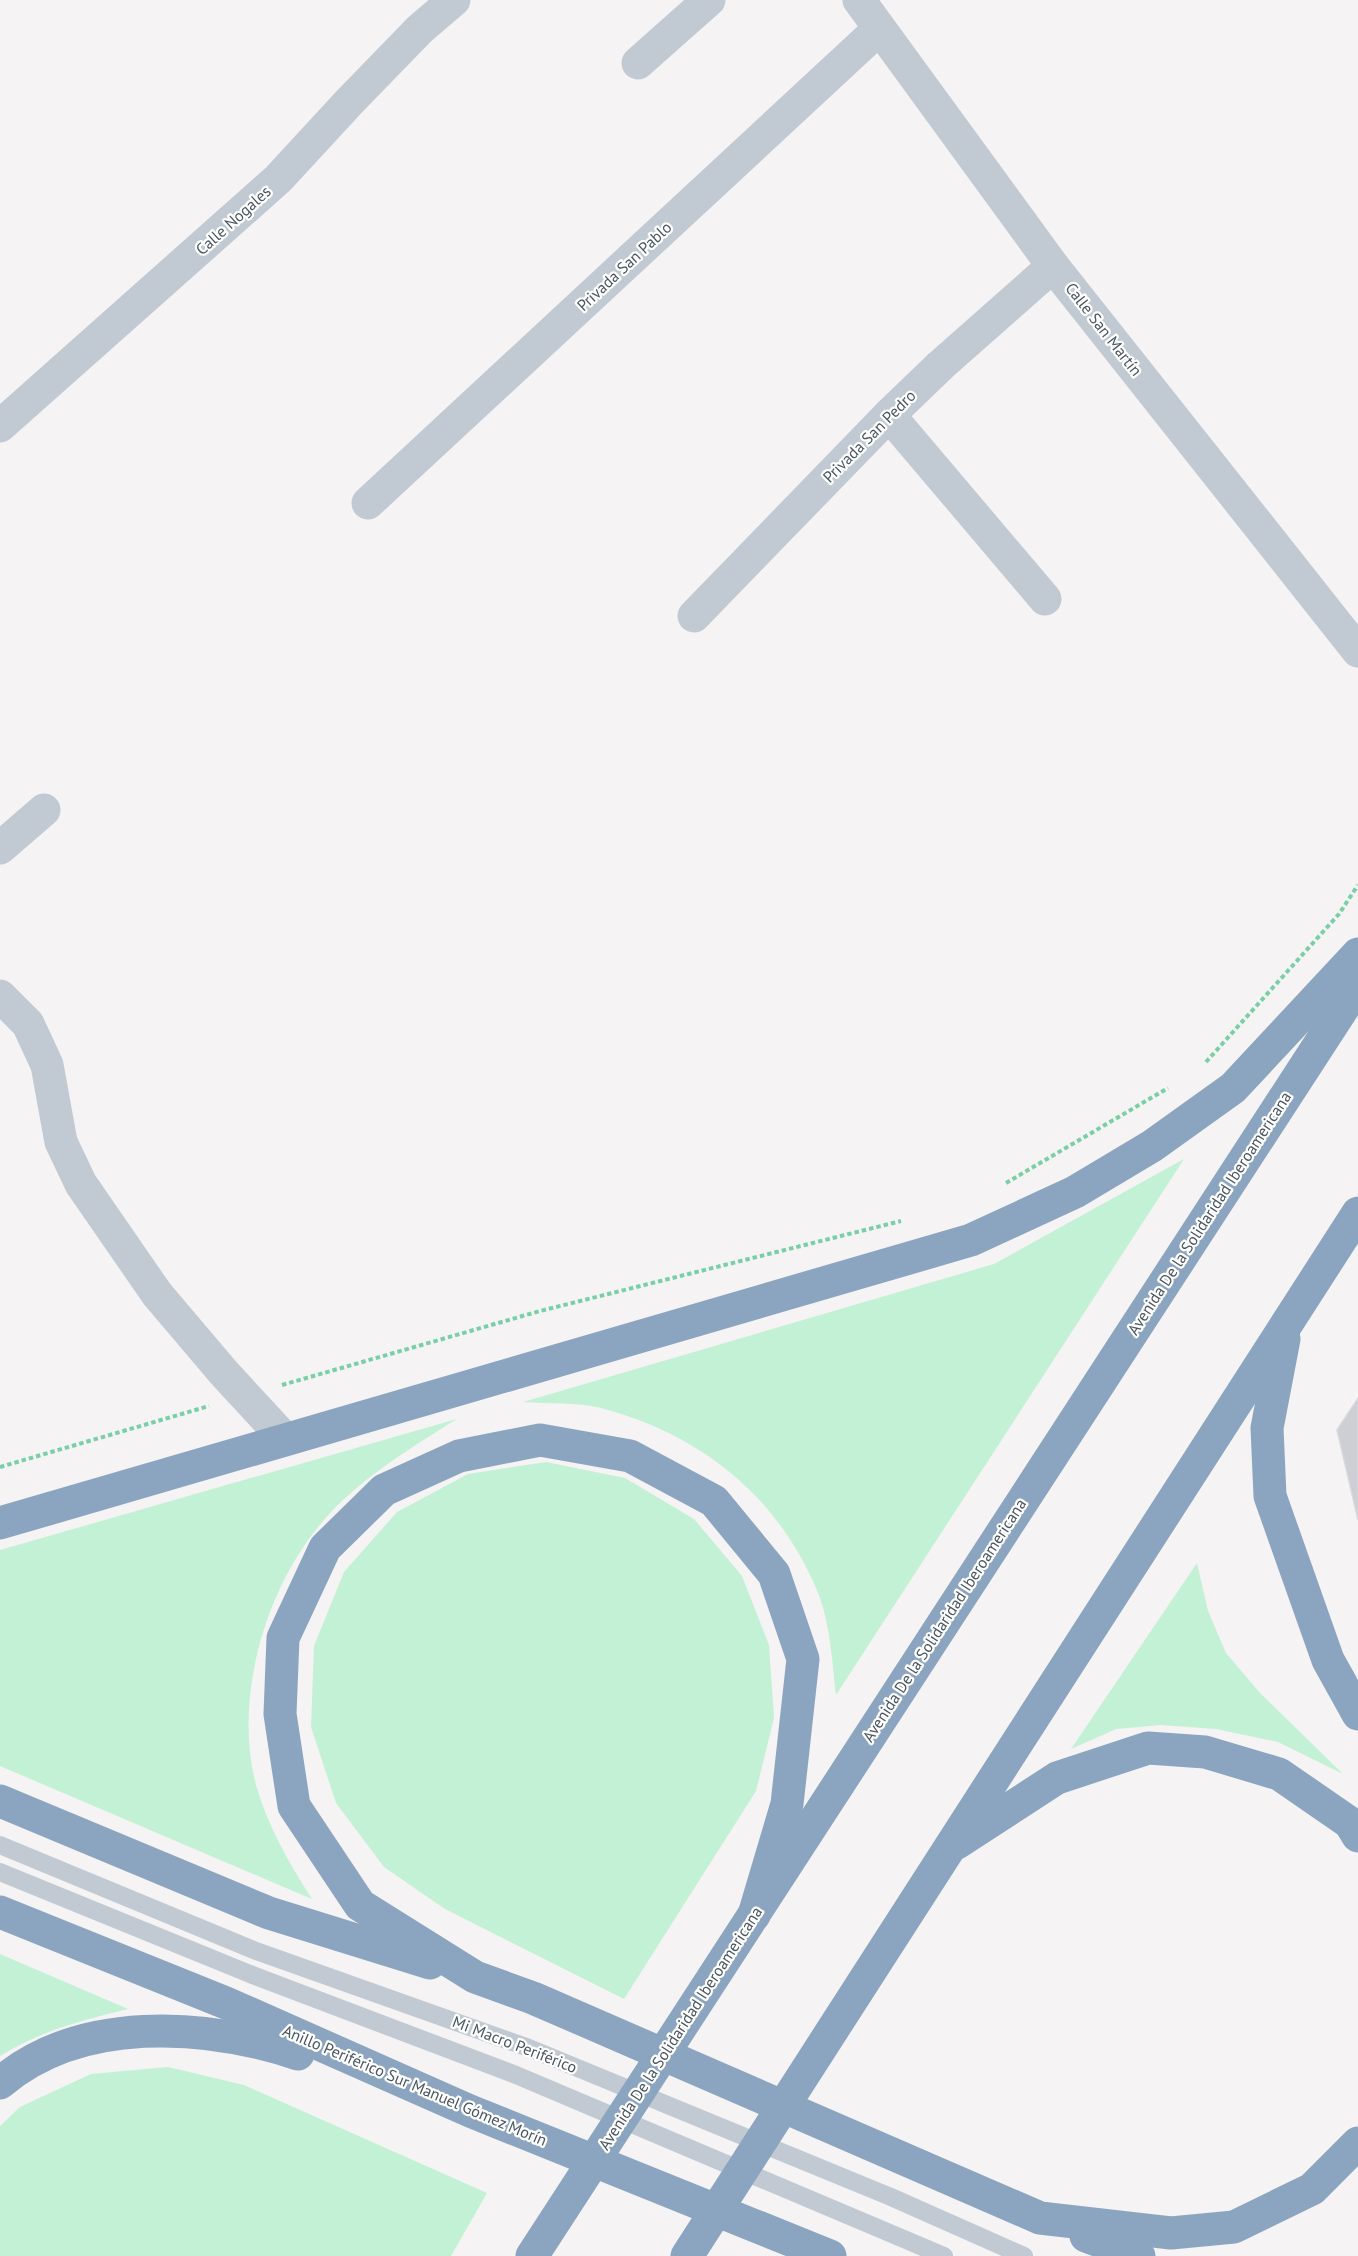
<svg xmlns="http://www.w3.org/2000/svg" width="1358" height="2256" font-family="'PT Sans',sans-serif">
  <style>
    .green { fill: #c3f1d5 }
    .building { fill: #cdcfd5; stroke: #d7d9de; stroke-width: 1.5 }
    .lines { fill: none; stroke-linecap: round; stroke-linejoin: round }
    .path { stroke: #7ad0a6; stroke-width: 4; stroke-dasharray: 4.5 3; stroke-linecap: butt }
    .lane { stroke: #c1cad2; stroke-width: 18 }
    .street { stroke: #c1cad2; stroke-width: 33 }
    .highway { stroke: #8ba5c1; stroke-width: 33 }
    .labels { text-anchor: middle; stroke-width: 4.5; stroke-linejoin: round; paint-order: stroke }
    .street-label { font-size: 16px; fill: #4a5661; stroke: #fff }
  </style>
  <rect width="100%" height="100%" fill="#f5f3f3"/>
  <!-- green -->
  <g class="green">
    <path d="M1184 1159 836 1695C832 1660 830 1620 816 1588 775 1493 699 1434 601 1408 577 1402 548 1404 523 1402L994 1264Z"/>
    <path d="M457 1419C417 1444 377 1468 342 1501 271 1567 231 1691 256 1785 268 1827 289 1863 312 1899L0 1766V1550Z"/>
    <path d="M546 1462 625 1478 694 1519 742 1576 769 1645 774 1718 756 1791 624 1999 445 1909 384 1867 336 1803 311 1727 314 1646 344 1572 397 1512 468 1474Z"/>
    <path d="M1197 1563 1208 1611 1226 1653 1260 1693 1343 1774 1278 1742 1216 1729 1161 1725 1116 1729 1071 1749Z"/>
    <path d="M0 1954 128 2009C83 2020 40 2031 0 2056Z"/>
    <path d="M168 2067 244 2085 487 2193 451 2256H0V2126L20 2107 91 2074Z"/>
  </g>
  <!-- building -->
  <path class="building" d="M1358 1398V1520L1337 1430Z"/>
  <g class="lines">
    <!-- path -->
    <g class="path">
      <path d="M1206 1062 1339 914 1358 885"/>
      <path d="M1006 1183 1168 1088"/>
      <path d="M282 1385 540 1311 901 1221"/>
      <path d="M0 1467 209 1406"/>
    </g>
    <!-- lane -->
    <g class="lane">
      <path d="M0 1845 256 1951 529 2048 891 2197 1024 2256"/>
      <path d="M0 1872 250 1974 516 2075 944 2256"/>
    </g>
    <!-- street -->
    <g class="street">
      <path d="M859 0 1053 266 1358 651"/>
      <path d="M638 63 709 0"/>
      <path d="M889 415 1045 599"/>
      <path d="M0 426 278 179 350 101 420 29 454 0"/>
      <path d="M368 503 879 29"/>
      <path d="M694 616 889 415 941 365 1053 266"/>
      <path d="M0 848 44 810"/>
      <path d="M0 996 28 1024 47 1065 61 1142 81 1184 157 1294 224 1373 285 1439"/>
    </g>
    <!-- highway -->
    <g class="highway">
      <path d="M1284 1339 1267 1428 1270 1496 1328 1660 1358 1714"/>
      <path d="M0 1523 971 1240 1075 1192 1152 1146 1233 1088 1358 954"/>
      <path d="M0 1801 269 1913 430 1963"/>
      <path d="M957 1843 1057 1778 1148 1748 1205 1752 1279 1774 1350 1823 1358 1836"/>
      <path d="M0 1912 226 2003 470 2111 830 2256"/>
      <path d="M754 1915 787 1804 803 1659 774 1574 714 1501 630 1456 540 1440 459 1456 384 1490 325 1548 283 1638 280 1714 294 1806 360 1905 475 1977 533 1998 1040 2218 1171 2233 1234 2227 1312 2189 1358 2143"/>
      <path d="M0 2083C80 2015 204 2023 298 2054"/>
      <path d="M1086 2236 1139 2256"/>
      <path d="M532 2256 1358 985"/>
      <path d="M687 2256 1358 1213"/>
    </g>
  </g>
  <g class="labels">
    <!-- street labels -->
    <g class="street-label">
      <text transform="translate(233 220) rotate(-42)" y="6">Calle Nogales</text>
      <text transform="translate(624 266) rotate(-43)" y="6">Privada San Pablo</text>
      <text transform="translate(1104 329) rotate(52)" y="6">Calle San Martín</text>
      <text transform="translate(869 436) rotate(-45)" y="6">Privada San Pedro</text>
      <text transform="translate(1209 1213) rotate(-57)" y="6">Avenida De la Solidaridad Iberoamericana</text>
      <text transform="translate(944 1620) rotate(-57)" y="6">Avenida De la Solidaridad Iberoamericana</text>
      <text transform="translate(680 2028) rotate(-57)" y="6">Avenida De la Solidaridad Iberoamericana</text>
      <text transform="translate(515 2044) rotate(21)" y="6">Mi Macro Periférico</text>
      <text transform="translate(415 2085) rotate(23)" y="6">Anillo Periférico Sur Manuel Gómez Morín</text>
    </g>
  </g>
</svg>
